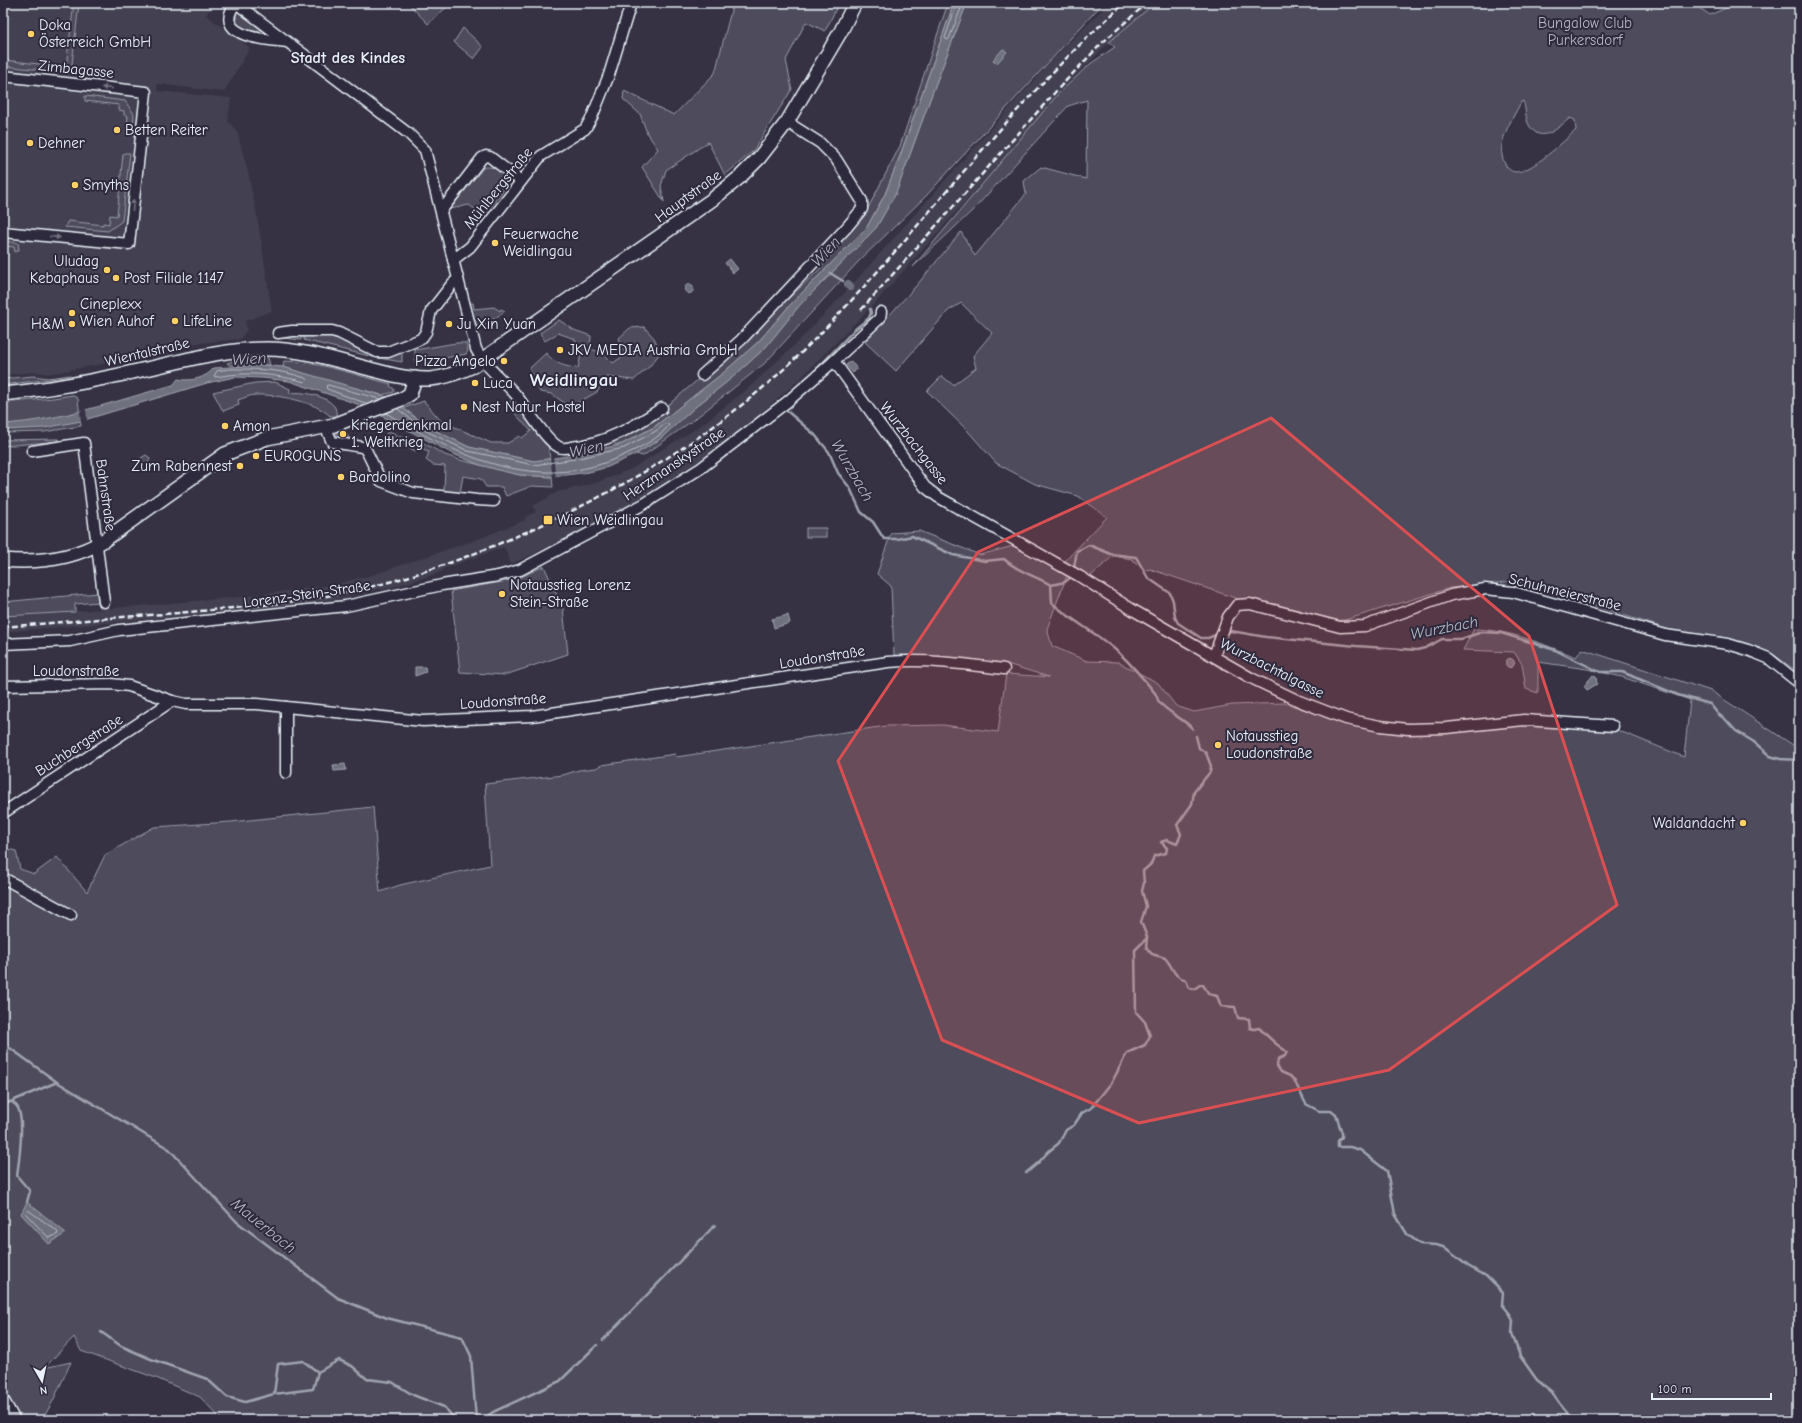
<svg xmlns="http://www.w3.org/2000/svg" width="1802" height="1423" font-family="'Comic Neue',sans-serif">
  <style>
    .built { fill: #433f51 }
    .green { fill: #4d4b5c; stroke: #9a9eaa; fill-rule: evenodd }
    .water { fill: #70717f; stroke: #a0a4af }
    .pier { fill: #363244 }
    .lines { fill: none; stroke-linecap: round; stroke-linejoin: round }
    .shore { stroke: #b8bec8; stroke-width: 1 }
    .stream { stroke: #a0a4af; stroke-width: 2.5 }
    .canal { stroke: #70717f; stroke-width: 8 }
    .minor-casing { stroke: #e8f1f8; stroke-width: 13 }
    .major-casing { stroke: #e8f1f8; stroke-width: 16 }
    .minor { stroke: #2f2a3d; stroke-width: 10 }
    .major { stroke: #2f2a3d; stroke-width: 13 }
    .rail { stroke: #e8f1f8; stroke-width: 2.5; stroke-dasharray: 6 3; stroke-linecap: butt }
    .oneway { fill: #70707e }
    .marked { fill: #da5052; fill-opacity: 0.2; stroke: #da5052; stroke-width: 3; stroke-linejoin: round }
    .poi-dot { fill: #ffd166; stroke: #2f2a3d; stroke-width: 1.5 }
    .labels { text-anchor: middle; stroke-width: 4; stroke-linejoin: round; paint-order: stroke }
    .park-label { font-size: 15px; fill: #b2b7c1; stroke: #2f2a3d }
    .poi-label { font-size: 15px; fill: #e8f1f8; stroke: #2f2a3d; text-anchor: start }
    .street-label { font-size: 15px; fill: #e8f1f8; stroke: #2f2a3d }
    .neighbourhood-label { font-size: 16px; font-weight: bold; fill: #e8f1f8; stroke: #2f2a3d }
    .water-label { font-size: 16px; font-style: italic; fill: #b2b7c2; stroke: #2f2a3d }
    .district-label { font-size: 19px; font-weight: bold; fill: #e8f1f8; stroke: #2f2a3d }
  </style>
  <rect width="100%" height="100%" fill="#363244"/>
  <filter id="ink" filterUnits="userSpaceOnUse"><feTurbulence type="fractalNoise" baseFrequency=".025" numOctaves="2"/><feDisplacementMap in="SourceGraphic" scale="8" xChannelSelector="R" yChannelSelector="G"/><feConvolveMatrix kernelMatrix="1 2 1 2 8 2 1 2 1" color-interpolation-filters="sRGB"/></filter>
  <g filter="url(#ink)">
    <!-- built -->
    <g class="built">
      <path d="M3 3H211L213 5 206 15 250 48 224 92 157 84 158 91 231 98 228 121 237 131 247 168 257 215 272 311 245 321 247 329 241 339 158 347 116 357 103 364 48 374 36 372 3 375Z"/>
      <path d="M1109 3H1155L1122 30 1059 92 1045 108 1042 118 1005 161 956 212 876 302 799 380 740 432 711 453 633 504 563 541 511 564 504 547 443 569 442 572 384 590 380 589 329 601 280 608 3 632V616L57 613 240 597 331 585 372 575 481 538 525 520 526 516 536 512 533 506 557 492 596 483 631 469 700 426 746 390 799 341 850 287 1054 58Z"/>
    </g>
    <!-- green -->
    <g class="green">
      <path d="M74 3H79L71 73 3 66V60L66 67Z"/>
      <path d="M408 3H451L428 24Z"/>
      <path d="M733 3H839L825 31 806 22 786 60 792 89 753 151 725 175 708 142 666 170 661 186 664 202 642 167 658 149 647 133 640 114 623 99 624 91 674 115 715 73Z"/>
      <path d="M948 3H954L900 156 885 194 867 227 790 305 758 342 723 373 654 427 622 444 618 445 611 442 648 422 734 349 818 271 866 212 900 146Z"/>
      <path d="M967 3H1103L926 196 858 262 765 363 696 418 643 456 636 454 659 440 694 408 733 377 765 348 799 306 876 228 896 193 933 91Z"/>
      <path d="M1155 3H1692L1710 15 1737 3H1799V673L1773 654 1732 640 1677 632 1515 581 1450 588 1345 620 1328 621 1241 600 1150 569 1144 571 1132 559 1113 556 1090 577 1064 562 1107 517 1078 496 1035 484 996 463 967 430 927 391 942 376 953 385 976 368 973 356 992 333 961 303 948 311 896 371 865 342 916 286 961 232 975 256 1026 194 1024 181 1041 167 1086 179 1087 100 1068 106 975 208 913 267 1058 94 1090 64 1115 47 1109 42ZM1523 101C1526 108 1525 118 1529 125 1541 146 1559 127 1570 118L1575 120 1576 130C1564 141 1532 172 1516 172 1512 172 1508 169 1506 166 1493 145 1512 121 1521 102Z"/>
      <path d="M237 8 265 30 252 33 238 29 235 9Z"/>
      <path d="M463 28 483 47 474 59 454 42Z"/>
      <path d="M85 96 125 101 134 114 132 135 126 134 128 116 124 115V111L119 110V105L85 101Z"/>
      <path d="M125 153H130L122 221 108 231 65 227 68 221 103 225V223L109 224 110 215 117 216 123 154Z"/>
      <path d="M484 167C501 167 503 169 507 185L484 216 469 205 450 209Z"/>
      <path d="M3 241 18 243 19 250 15 252 14 247 3 246Z"/>
      <path d="M470 303H473L474 309 494 307 500 311 501 309 505 311 484 326 476 327Z"/>
      <path d="M559 320 574 330 591 336 590 349 603 353 613 363 625 355 619 338 630 328 644 327 654 338 661 352 649 367 634 380 607 377 597 392 570 407 552 394 540 392 534 381 530 368 546 353C555 364 565 367 578 368L581 354 575 339 558 333 545 341 540 333Z"/>
      <path d="M333 334 365 349 402 351V362L373 357 304 340V337H301V340L275 337V336Z"/>
      <path d="M456 343H466L468 351 466 354 434 360 415 362V350Z"/>
      <path d="M268 358 270 365H229L227 363 237 360Z"/>
      <path d="M284 361C318 361 358 376 391 384L390 386 394 389V392L382 395 322 379 283 367Z"/>
      <path d="M71 375 72 376 3 385V379L33 376 48 378Z"/>
      <path d="M275 382 290 389 289 393C302 391 325 395 334 406 336 408 336 413 337 416H330C317 402 276 394 256 395 250 395 244 398 238 400L239 405 223 411 213 392 255 383Z"/>
      <path d="M73 395 78 399 81 426 44 432 3 433V403L53 398Z"/>
      <path d="M513 400 548 444 550 459 534 461 469 447 428 427 404 408 424 401 441 421 491 443H508L519 436 522 438 531 431 506 404Z"/>
      <path d="M344 429 350 440 336 435V432Z"/>
      <path d="M389 431 416 444 420 441 445 455 460 460 520 475 552 477 553 487 532 486 506 496 502 487H486L481 479 463 476 460 493 444 491 445 466 433 465 426 460 429 452 420 447 415 451 386 434Z"/>
      <path d="M58 439 59 441 3 446V440Z"/>
      <path d="M146 455 150 458 148 464 146 461 142 464 140 462 141 458Z"/>
      <rect x="806" y="528" width="20" height="9"/>
      <path d="M919 531 980 555 1013 546 1067 575 1047 629 1052 646 1087 661 1118 662 1158 683 1176 706 1194 712 1232 705 1284 703 1359 727 1437 730 1531 720 1612 728 1684 757 1690 700 1622 677 1587 669 1538 662V693L1526 689 1522 664 1514 652 1463 650 1474 629C1511 630 1543 644 1576 657L1582 649 1711 691 1799 749V1420H222L200 1397 156 1378 81 1351 74 1337 44 1368 71 1362 53 1401 42 1420H3V848L16 851 20 869 34 874 57 857 87 892 105 855 154 827 231 822 373 807 380 892 400 885 490 865 485 784 563 775 579 770 596 768 602 765 675 754 676 757 886 726 943 725 998 732 1006 674 1049 677 1007 664 929 656 894 655 891 586 877 574 891 533Z"/>
      <path d="M544 566 563 608 568 654 505 675 460 672 451 591 502 582 521 577Z"/>
      <path d="M98 593 99 602 75 604V612L3 616V602Z"/>
    </g>
    <!-- water -->
    <g class="water">
      <path d="M954 3H967L933 91 896 193 876 228 799 306 765 348 733 377 694 408 659 440 634 455 608 467 589 472 552 477 520 475 502 471 480 465 453 454 363 406 289 381 262 378 235 377 207 383 81 421 44 428 3 430V424C64 420 115 401 173 385L178 379C191 382 206 378 214 368L263 365 283 367 387 397 428 427 469 447 534 461 574 455 622 444 654 427 723 373 758 342 790 305 867 227 885 194 900 156Z"/>
      <path d="M1003 49 1007 52 997 63 993 60Z"/>
      <path d="M730 259 738 269 733 273 725 263Z"/>
      <circle cx="689" cy="289" r="4.5"/>
      <path d="M851 361 857 369 853 373 846 365Z"/>
      <path d="M788 615 790 623 774 628 772 619Z"/>
      <circle cx="1510" cy="663" r="4.5"/>
      <path d="M415 667H425L426 672 415 676Z"/>
      <path d="M1593 675 1596 677 1597 684 1587 690 1584 686Z"/>
      <path d="M345 764 346 770 334 771 333 765Z"/>
      <path d="M27 1202 66 1233 49 1244 21 1214Z"/>
    </g>
    <!-- pier -->
    <g class="pier">
      <path d="M389 396 405 407 379 416 360 407Z"/>
      <path d="M86 409 87 420 81 423 80 411Z"/>
      <path d="M550 456H553L556 479H553Z"/>
    </g>
    <g class="lines">
      <!-- shore -->
      <g class="shore">
        <path d="M957 3 945 38 947 40 949 39 963 3"/>
        <path d="M230 369C257 369 280 369 305 378L307 380 305 382C275 374 246 371 216 377L214 376 217 371Z"/>
        <path d="M368 404 327 389 326 386 328 385 380 399"/>
        <path d="M386 413C460 458 539 495 624 455 639 448 659 439 669 425L666 423 656 431 624 448 575 459 534 465 468 451 426 431 398 409"/>
        <path d="M28 1210 57 1231 58 1234 49 1238 26 1214Z"/>
      </g>
      <!-- stream -->
      <g class="stream">
        <path d="M830 273 843 281"/>
        <path d="M813 373 854 330 869 318 871 313 870 309"/>
        <path d="M787 411 815 435 829 452 838 473 850 488 861 512 873 522 884 539H897L912 536 953 555 985 561 1004 559C1018 572 1034 575 1051 585L1065 582 1071 577"/>
        <path d="M1074 567 1077 551 1089 545 1111 554 1136 557 1148 578 1170 593 1173 601 1175 617 1178 623 1201 638H1208L1218 634"/>
        <path d="M1051 585 1052 603C1072 621 1097 633 1118 652 1131 664 1143 678 1155 693 1157 696 1157 700 1160 703 1170 714 1184 719 1193 729"/>
        <path d="M1226 632 1231 631 1266 637 1356 646 1417 650 1425 648 1442 639H1461L1482 632 1501 633 1555 650 1600 672H1622L1678 695 1710 704 1718 714 1725 719 1736 731 1754 742 1770 756 1780 759 1799 760"/>
        <path d="M1196 736 1199 748 1206 753 1211 766 1210 772 1194 792 1192 804 1177 825 1181 834 1177 844 1167 840 1161 842 1167 848 1166 853 1154 856 1151 864 1143 871 1144 883 1142 891 1146 906 1141 922 1147 937 1146 948 1152 954 1165 958C1174 968 1172 976 1186 980L1189 988 1194 989 1200 985H1203L1209 994 1217 996 1221 1006 1235 1007 1238 1018 1249 1019 1250 1028 1254 1029 1259 1028 1275 1043 1287 1052 1285 1056 1278 1059 1277 1066 1281 1072 1290 1076 1294 1080 1306 1104 1319 1111H1331L1336 1115 1342 1133V1137L1338 1141V1147H1350L1360 1150 1387 1171 1395 1214 1407 1234 1420 1244 1436 1245 1443 1247 1468 1266 1486 1276 1503 1293 1502 1304 1510 1314 1513 1321 1512 1334 1520 1356 1537 1380 1552 1392 1559 1403 1573 1420"/>
        <path d="M3 1043 57 1082 169 1149 237 1222 338 1298 387 1318 462 1337 471 1356 476 1420"/>
        <path d="M12 1102C14 1104 17 1105 18 1108 25 1121 19 1161 17 1176L30 1191 27 1202"/>
        <path d="M3 1105 57 1082"/>
        <path d="M1026 1173 1038 1163 1048 1152 1059 1143 1066 1130 1074 1125 1082 1113 1091 1108 1112 1082 1127 1053 1145 1045 1150 1036 1145 1022 1136 1012 1135 950 1147 938"/>
        <path d="M101 1332 121 1346 151 1359 207 1379 227 1397 245 1402 274 1394 313 1389 318 1372 339 1360 352 1366 367 1379 392 1382 413 1395 444 1407 456 1420"/>
        <path d="M603 1340 715 1225"/>
        <path d="M274 1394 278 1364 303 1361 318 1372"/>
        <path d="M482 1420 493 1412 560 1381 597 1345"/>
      </g>
      <!-- canal -->
      <path class="canal" d="M848 284 850 287"/>
      <defs>
        <g id="minor">
          <path d="M287 42C267 40 210 37 236 3L409 134 425 150 476 349C485 367 503 380 516 395 527 408 545 440 559 447 562 449 567 448 571 447 605 444 635 426 662 408"/>
          <path d="M3 76 146 92 129 244 3 232"/>
          <path d="M441 211 482 158 486 156 490 157 521 181"/>
          <path d="M453 260 470 247 541 156 585 129 592 117 609 75 631 3"/>
          <path d="M278 333 292 331H332L339 333 377 352H388L421 339 426 332 431 311 452 284 458 279"/>
          <path d="M834 361 880 318 881 312"/>
          <path d="M702 375 741 340 847 227 862 209V201L836 159 820 143 787 122"/>
          <path d="M326 428 332 442 362 447 366 450 381 481 413 493 477 500 494 501"/>
          <path d="M32 451 84 443 104 602"/>
          <path d="M3 644 70 641 119 630 346 606 442 585 498 576 520 570 644 504 701 468 787 402 834 361 925 487 938 497 1079 576 1133 610 1251 678 1299 701 1346 719 1380 726 1408 729 1446 728 1524 720 1613 726"/>
          <path d="M1214 656 1228 617 1237 605 1250 604 1340 627 1365 626 1451 595 1485 589 1513 592 1665 635 1728 644 1748 650 1768 658 1799 683"/>
          <path d="M3 686 111 684 129 686 172 701 186 704H257L423 721 532 716 888 662C927 659 965 664 1004 669"/>
          <path d="M286 707V773"/>
          <path d="M3 813 172 701"/>
          <path d="M3 878 71 915"/>
        </g>
        <g id="major">
          <path d="M3 394C52 389 99 380 146 369 186 360 225 349 266 349 301 349 336 360 370 369 389 374 410 380 430 379 445 378 460 372 473 366L713 199 740 177 759 158 787 122 841 31 855 3"/>
          <path d="M3 560C37 563 73 559 103 541L225 454 267 438 334 425 402 399 410 394 415 378"/>
          <path d="M3 1402 13 1420"/>
        </g>
      </defs>
      <!-- minor casing -->
      <use href="#minor" class="minor-casing"/>
      <!-- major casing -->
      <use href="#major" class="major-casing"/>
      <!-- minor -->
      <use href="#minor" class="minor"/>
      <!-- major -->
      <use href="#major" class="major"/>
      <!-- rail -->
      <g class="rail">
        <path d="M861 310 1058 89 1102 43 1147 3"/>
        <path d="M3 627C61 622 120 617 178 613 229 608 281 605 332 595 399 583 462 560 524 533 632 486 732 424 814 340 921 231 1010 103 1125 3"/>
      </g>
    </g>
    <!-- one-way arrows -->
    <defs><path id="oneway-solid" d="M-6-.8H1V-3.2L6.5 0L1 3.2V.8H-6Z"/></defs>
    <g class="oneway">
      <use href="#oneway-solid" transform="translate(107 88) rotate(-174)"/>
      <use href="#oneway-solid" transform="translate(133 205) rotate(-84)"/>
      <use href="#oneway-solid" transform="translate(55 237) rotate(6)"/>
    </g>
  </g>
  <!-- marked area -->
  <path class="marked" d="M1271 418 1529 636 1617 905 1389 1070 1139 1123 942 1040 838 761 978 552Z"/>
  <!-- markers -->
  <g class="poi-dot">
    <circle cx="31" cy="34" r="4"/>
    <circle cx="117" cy="130" r="4"/>
    <circle cx="30" cy="143" r="4"/>
    <circle cx="75" cy="185" r="4"/>
    <circle cx="495" cy="243" r="4"/>
    <circle cx="107" cy="270" r="4"/>
    <circle cx="116" cy="278" r="4"/>
    <circle cx="72" cy="313" r="4"/>
    <circle cx="175" cy="321" r="4"/>
    <circle cx="72" cy="324" r="4"/>
    <circle cx="449" cy="324" r="4"/>
    <circle cx="560" cy="350" r="4"/>
    <circle cx="504" cy="361" r="4"/>
    <circle cx="475" cy="383" r="4"/>
    <circle cx="464" cy="407" r="4"/>
    <circle cx="225" cy="426" r="4"/>
    <circle cx="343" cy="434" r="4"/>
    <circle cx="256" cy="456" r="4"/>
    <circle cx="240" cy="466" r="4"/>
    <circle cx="341" cy="477" r="4"/>
    <rect x="543" y="515" width="10" height="10" rx="2"/>
    <circle cx="502" cy="594" r="4"/>
    <circle cx="1218" cy="745" r="4"/>
    <circle cx="1743" cy="823" r="4"/>
  </g>
  <g class="labels">
    <!-- park labels -->
    <g class="park-label">
      <text x="1585" y="28">Bungalow Club<tspan x="1585" dy="17">Purkersdorf</tspan></text>
    </g>
    <!-- poi labels -->
    <g class="poi-label">
      <text x="39" y="30">Doka<tspan x="39" dy="17">Österreich GmbH</tspan></text>
      <text x="125" y="135">Betten Reiter</text>
      <text x="38" y="148">Dehner</text>
      <text x="83" y="190">Smyths</text>
      <text x="503" y="239">Feuerwache<tspan x="503" dy="17">Weidlingau</tspan></text>
      <text x="99" y="266" text-anchor="end">Uludag<tspan x="99" dy="17">Kebaphaus</tspan></text>
      <text x="124" y="283">Post Filiale 1147</text>
      <text x="80" y="309">Cineplexx<tspan x="80" dy="17">Wien Auhof</tspan></text>
      <text x="183" y="326">LifeLine</text>
      <text x="64" y="329" text-anchor="end">H&amp;M</text>
      <text x="457" y="329">Ju Xin Yuan</text>
      <text x="568" y="355">JKV MEDIA Austria GmbH</text>
      <text x="496" y="366" text-anchor="end">Pizza Angelo</text>
      <text x="483" y="388">Luca</text>
      <text x="472" y="412">Nest Natur Hostel</text>
      <text x="351" y="430">Kriegerdenkmal<tspan x="351" dy="17">1. Weltkrieg</tspan></text>
      <text x="233" y="431">Amon</text>
      <text x="264" y="461">EUROGUNS</text>
      <text x="232" y="471" text-anchor="end">Zum Rabennest</text>
      <text x="349" y="482">Bardolino</text>
      <text x="557" y="525">Wien Weidlingau</text>
      <text x="510" y="590">Notausstieg Lorenz<tspan x="510" dy="17">Stein-Straße</tspan></text>
      <text x="1226" y="741">Notausstieg<tspan x="1226" dy="17">Loudonstraße</tspan></text>
      <text x="1735" y="828" text-anchor="end">Waldandacht</text>
    </g>
    <!-- street labels -->
    <g class="street-label">
      <text transform="translate(76 69) rotate(6)" y="5">Zimbagasse</text>
      <text transform="translate(498 188) rotate(-51)" y="5">Mühlbergstraße</text>
      <text transform="translate(688 196) rotate(-36)" y="5">Hauptstraße</text>
      <text transform="translate(147 352) rotate(-13)" y="5">Wientalstraße</text>
      <text transform="translate(914 443) rotate(52)" y="5">Wurzbachgasse</text>
      <text transform="translate(674 464) rotate(-34)" y="5">Herzmanskystraße</text>
      <text transform="translate(106 495) rotate(82)" y="5">Bahnstraße</text>
      <text transform="translate(1565 592) rotate(14)" y="5">Schuhmeierstraße</text>
      <text transform="translate(307 594) rotate(-8)" y="5">Lorenz-Stein-Straße</text>
      <text transform="translate(822 657) rotate(-9)" y="5">Loudonstraße</text>
      <text transform="translate(1272 668) rotate(27)" y="5">Wurzbachtalgasse</text>
      <text x="76" y="676">Loudonstraße</text>
      <text transform="translate(503 701) rotate(-4)" y="5">Loudonstraße</text>
      <text transform="translate(79 745) rotate(-33)" y="5">Buchbergstraße</text>
    </g>
    <!-- neighbourhood labels -->
    <g class="neighbourhood-label">
      <text x="348" y="63">Stadt des Kindes</text>
    </g>
    <!-- water labels -->
    <g class="water-label">
      <text transform="translate(825 251) rotate(-47)" y="6">Wien</text>
      <text transform="translate(249 358) rotate(-4)" y="6">Wien</text>
      <text transform="translate(586 448) rotate(-13)" y="6">Wien</text>
      <text transform="translate(853 470) rotate(60)" y="6">Wurzbach</text>
      <text transform="translate(1444 627) rotate(-11)" y="6">Wurzbach</text>
      <text transform="translate(264 1225) rotate(39)" y="6">Mauerbach</text>
    </g>
    <!-- district labels -->
    <g class="district-label">
      <text x="574" y="386">Weidlingau</text>
    </g>
  </g>
  <!-- margin -->
  <rect width="1802" height="1423" fill="none" stroke="#2f2a3d" stroke-width="16"/>
  <rect x="8" y="8" width="1786" height="1407" fill="none" stroke="#e8f1f8" stroke-width="1.5" filter="url(#ink)"/>
  <!-- north arrow -->
  <g transform="translate(42 1381) rotate(171)" stroke="#2f2a3d" stroke-width="3" paint-order="stroke">
  <path d="M0-3L7 15L0 10L-7 15Z" fill="#e8f1f8"/>
  <text y="-6" font-size="11" font-weight="bold" text-anchor="middle" fill="#e8f1f8">N</text>
  </g>
  <!-- scale -->
  <path d="M1652 1393v6h119v-6" fill="none" stroke="#e8f1f8" stroke-width="2"/>
  <text x="1658" y="1393" font-size="12" fill="#e8f1f8" stroke="#2f2a3d" stroke-width="3" paint-order="stroke">100 m</text>
</svg>
